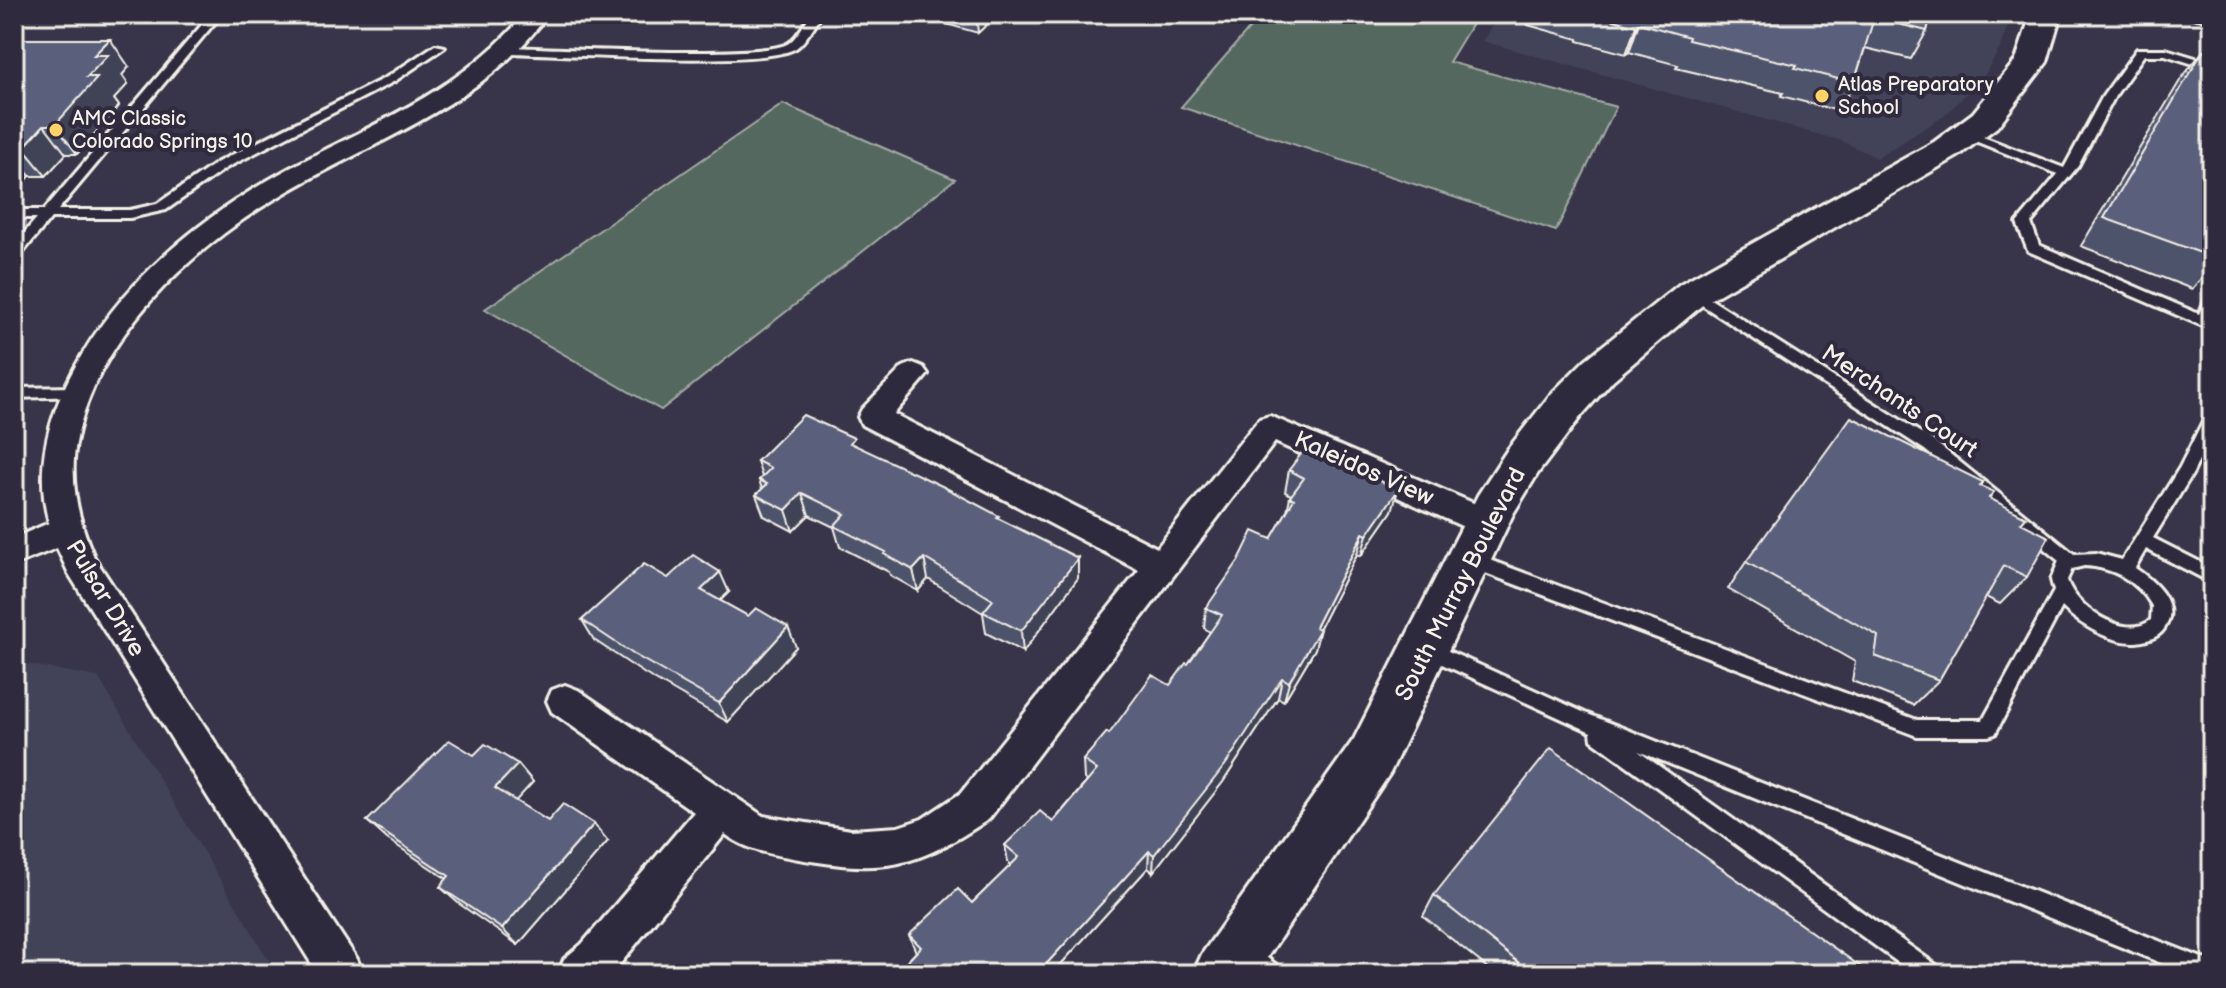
<svg xmlns="http://www.w3.org/2000/svg" width="2226" height="988" font-family="'Balsamiq Sans',sans-serif">
  <style>
    .built { fill: #424259 }
    .green { fill: #556861; stroke: #a4aca4; stroke-width: 2 }
    .lines { fill: none; stroke-linecap: round; stroke-linejoin: round }
    .lane-casing { stroke: #f4f1e8; stroke-width: 6 }
    .street-casing { stroke: #f4f1e8; stroke-width: 6 }
    .secondary-casing { stroke: #f4f1e8; stroke-width: 6 }
    .lane { fill: #2f2a3d; fill-rule: evenodd }
    .street { fill: #2f2a3d; fill-rule: evenodd }
    .secondary { fill: #2f2a3d; fill-rule: evenodd }
    .wall { fill: #4d526b; stroke: #f4f1e8; stroke-width: 2 }
    .shaded-wall { fill: #3f4257; stroke: #f4f1e8; stroke-width: 2 }
    .building { fill: #5a5f7c; stroke: #f4f1e8; stroke-width: 2 }
    .poi-dot { fill: #ffd166; stroke: #2f2a3d; stroke-width: 3 }
    .labels { text-anchor: middle; stroke-width: 8; stroke-linejoin: round; paint-order: stroke }
    .far-poi-label { font-size: 20px; fill: #f4f1e8; stroke: #2f2a3d; text-anchor: start }
    .street-label { font-size: 24px; fill: #f4f1e8; stroke: #2f2a3d }
  </style>
  <rect width="100%" height="100%" fill="#38354a"/>
  <filter id="ink" filterUnits="userSpaceOnUse"><feTurbulence type="fractalNoise" baseFrequency=".0125" numOctaves="2"/><feDisplacementMap in="SourceGraphic" scale="16" xChannelSelector="R" yChannelSelector="G"/><feConvolveMatrix kernelMatrix="1 2 1 2 8 2 1 2 1" color-interpolation-filters="sRGB"/></filter>
  <g filter="url(#ink)">
    <!-- built -->
    <g class="built">
      <path d="M1500 14H2012L1999 50 1984 76 1944 116 1877 158 1842 141 1482 41Z"/>
      <path d="M14 662 98 677 277 974H14Z"/>
    </g>
    <!-- green -->
    <g class="green">
      <path d="M1262 14H1478L1449 62 1616 107 1556 231 1181 107Z"/>
      <path d="M783 104 955 179 661 410 485 309Z"/>
    </g>
    <g class="lines">
      <defs>
        <g id="lane">
          <path d="M211 14H222L58 210H130L157 204 218 162 387 77 435 45 445 47 395 81 226 168 166 210 130 218H51L19 257 14 258V245L37 218H14V210H44Z"/>
          <path d="M429 14H541V15L536 18 434 17Z"/>
          <path d="M811 14H822C815 24 806 41 796 48 766 68 556 54 508 53L502 50 508 47C551 48 765 60 789 43 797 37 805 23 811 14Z"/>
          <path d="M2112 14H2152C2144 20 2120 20 2112 14Z"/>
          <path d="M2187 14 2212 15V21L2188 16Z"/>
          <path d="M2137 49H2166L2212 63V70L2165 55H2144L2115 96 2078 166 2031 223 2039 245 2199 314 2207 297 2212 295V330L2028 251 2017 223 2058 174 1960 135 1962 132H1970L2064 168 2103 96Z"/>
          <path d="M1693 288 1935 442 2074 554 2096 553 2122 560 2180 467 2207 413 2212 411V433L2193 473 2153 538 2212 568V583L2146 549 2135 568C2154 581 2181 604 2164 629 2158 638 2146 641 2136 642 2110 643 2080 625 2062 607L1995 734 1988 736H1917L1464 565 1462 560 1464 555H1476L1917 720H1983L2054 591 2051 580 2059 561 1925 450 1688 296 1686 293ZM2084 566C2112 567 2138 581 2152 606L2151 620C2125 641 2075 607 2067 580L2072 569Z"/>
          <path d="M76 387 83 392 81 396 14 398V388Z"/>
          <path d="M1426 641 1585 713 2212 962V974H2188L1638 751 1939 967 1943 974H1914L1592 740 1591 732 1420 654 1417 649 1420 644Z"/>
          <path d="M1245 941 1279 967 1283 974H1256L1238 958 1235 951 1238 944Z"/>
        </g>
        <g id="street">
          <path d="M525 14H548C482 108 367 142 273 200 188 252 98 337 77 438 68 479 78 520 94 557L357 959 363 974H318L69 574 57 548 14 565V538L49 523C34 469 48 418 73 371 119 283 202 216 288 169 373 124 462 90 525 14Z"/>
          <path d="M913 363 923 367 928 374 894 414 1157 548 1259 419 1270 416 1499 514 1503 523 1499 532 1487 536 1475 532 1275 442 989 819C915 868 886 874 799 859 771 854 748 851 725 834L612 974H558L564 959 582 944 694 812 552 712 547 701 552 690 565 685 578 690 763 816 851 830 898 827 922 819 961 793 1139 570 862 425 858 417 862 409 903 367Z"/>
        </g>
        <path id="secondary" d="M2031 14H2061L2047 62 1997 127 1958 156 1706 302 1613 380 1581 416 1538 473 1513 514 1390 773 1256 974H1193L1202 954 1354 739 1478 495 1508 449 1551 394 1585 360 1680 284 1934 142 1973 113 2016 60Z"/>
      </defs>
      <!-- lane casing -->
      <use href="#lane" class="lane-casing"/>
      <!-- street casing -->
      <use href="#street" class="street-casing"/>
      <!-- secondary casing -->
      <use href="#secondary" class="secondary-casing"/>
      <!-- lane -->
      <use href="#lane" class="lane"/>
      <!-- street -->
      <use href="#street" class="street"/>
      <!-- secondary -->
      <use href="#secondary" class="secondary"/>
    </g>
    <!-- wall -->
    <g class="wall">
      <path d="M911 14H998L978 33Z"/>
      <path d="M1531 14H1931L1927 31 1911 59 1865 48 1854 83 1839 111 1781 96 1783 93 1676 68 1678 65 1629 52 1626 54 1578 41V39L1528 25Z"/>
      <path d="M14 39 129 67 122 75 128 84 114 99 119 106 77 154H66L46 176H30L14 194Z"/>
      <path d="M2203 51 2212 54V266L2192 289 2081 246 2181 79Z"/>
      <path d="M856 447 1078 558V578L1023 652 986 633 983 613 928 579 918 591 890 575 889 572 840 547 834 527 809 515 793 531 764 516 756 495 762 489 759 480 762 477 757 461Z"/>
      <path d="M1289 470 1392 511 1361 556 1357 554 1319 629 1315 649 1284 701 1278 698 1223 782 1153 872 1148 868 1052 974H907L904 965 916 952 909 935 972 903 1011 865 1008 862 1005 845 1053 822 1087 781 1084 779 1083 760 1109 734 1170 685 1188 664 1210 632 1204 628 1206 608 1271 539 1287 511 1290 497 1291 495 1285 492Z"/>
      <path d="M1980 486 1989 498 2021 523 2027 577 2000 604 1986 597 1939 680 1913 705 1852 681 1855 662 1728 589 1746 562Z"/>
      <path d="M668 578 729 592 720 601 796 647 728 722 645 674 594 640 582 620Z"/>
      <path d="M474 755 518 764 533 782 515 801 548 821 608 841 518 945 458 903 440 887 447 879 387 839 367 821Z"/>
      <path d="M1434 895 1871 974H1495L1423 916Z"/>
    </g>
    <!-- shaded-wall -->
    <g class="shaded-wall">
      <path d="M976 14H998L978 33Z"/>
      <path d="M1639 23 1629 52 1626 54 1636 26Z"/>
      <path d="M110 39 129 67 122 75 128 84 114 99 119 106 77 154 55 125 87 77 94 55Z"/>
      <path d="M44 125 66 154 46 176 23 148Z"/>
      <path d="M14 157 30 176 14 194Z"/>
      <path d="M1398 490 1392 511 1361 556 1367 535Z"/>
      <path d="M802 493 809 515 793 531 786 510Z"/>
      <path d="M1363 533 1357 554 1313 641 1320 629 1315 649 1284 701 1289 682 1315 627Z"/>
      <path d="M924 558 928 579 918 591 913 570Z"/>
      <path d="M1078 558V578L1023 652 1021 631Z"/>
      <path d="M720 572 729 592 710 610 701 590Z"/>
      <path d="M788 627 796 647 728 722 719 703Z"/>
      <path d="M1282 678 1278 698 1223 782 1153 872 1154 855Z"/>
      <path d="M518 764 533 782 511 806 495 788Z"/>
      <path d="M594 824 608 841 518 945 502 929Z"/>
      <path d="M1149 851 1148 868 1052 974H1040V971Z"/>
    </g>
    <!-- building -->
    <g class="building">
      <path d="M1590 14H1931L1927 31 1874 18 1854 83 1795 68 1797 65 1688 40 1689 37 1639 23 1636 26Z"/>
      <path d="M14 39H110L94 55H108L87 77H98L55 125H44L23 148H14Z"/>
      <path d="M2203 51 2212 54V257L2104 218Z"/>
      <path d="M803 415 854 438 850 443 944 487 999 516 997 518 1078 558 1021 631 983 612 993 600 924 558 913 570 884 554 886 552 834 526 845 514 802 493 786 510 756 495 767 484 759 480 771 468 757 461Z"/>
      <path d="M1851 417 1983 482 1980 486 1994 492 1989 498 2026 517 2021 523 2049 537 2027 577 2004 566 1939 680 1875 656 1878 636 1746 562Z"/>
      <path d="M1307 446 1398 490 1367 535 1363 533 1315 627 1320 629 1289 682 1282 678 1226 764 1154 855 1149 851 1040 971 1043 974H912L904 965 921 947 909 935 958 889 972 903 1019 857 1005 845 1040 811 1053 822 1097 770 1083 760 1107 732 1109 734 1152 675 1170 685 1186 663 1188 664 1222 615 1206 608 1239 560 1253 531 1271 539 1294 499 1290 497 1304 478 1289 470Z"/>
      <path d="M693 555 720 572 701 590 748 616 756 608 788 627 719 703 633 654 582 620 644 564 668 578Z"/>
      <path d="M449 740 474 755 485 744 518 764 495 788 548 821 563 804 594 824 502 929 440 887 449 876 367 821Z"/>
      <path d="M1551 748 1871 974H1533L1434 895Z"/>
    </g>
  </g>
  <!-- markers -->
  <g class="poi-dot">
    <circle cx="1822" cy="96" r="8"/>
    <circle cx="56" cy="130" r="8"/>
  </g>
  <g class="labels">
    <!-- far-poi labels -->
    <g class="far-poi-label">
      <text x="1838" y="91">Atlas Preparatory<tspan x="1838" dy="23">School</tspan></text>
      <text x="72" y="125">AMC Classic<tspan x="72" dy="23">Colorado Springs 10</tspan></text>
    </g>
    <!-- street labels -->
    <g class="street-label">
      <text transform="translate(1900 401) rotate(34)" y="8">Merchants Court</text>
      <text transform="translate(1364 468) rotate(24)" y="8">Kaleidos View</text>
      <text transform="translate(1460 584) rotate(-63)" y="8">South Murray Boulevard</text>
      <text transform="translate(106 598) rotate(59)" y="8">Pulsar Drive</text>
    </g>
  </g>
  <!-- margin -->
  <rect width="2226" height="988" fill="none" stroke="#2f2a3d" stroke-width="48"/>
  <rect x="24" y="24" width="2178" height="940" fill="none" stroke="#f4f1e8" stroke-width="3" filter="url(#ink)"/>
</svg>
